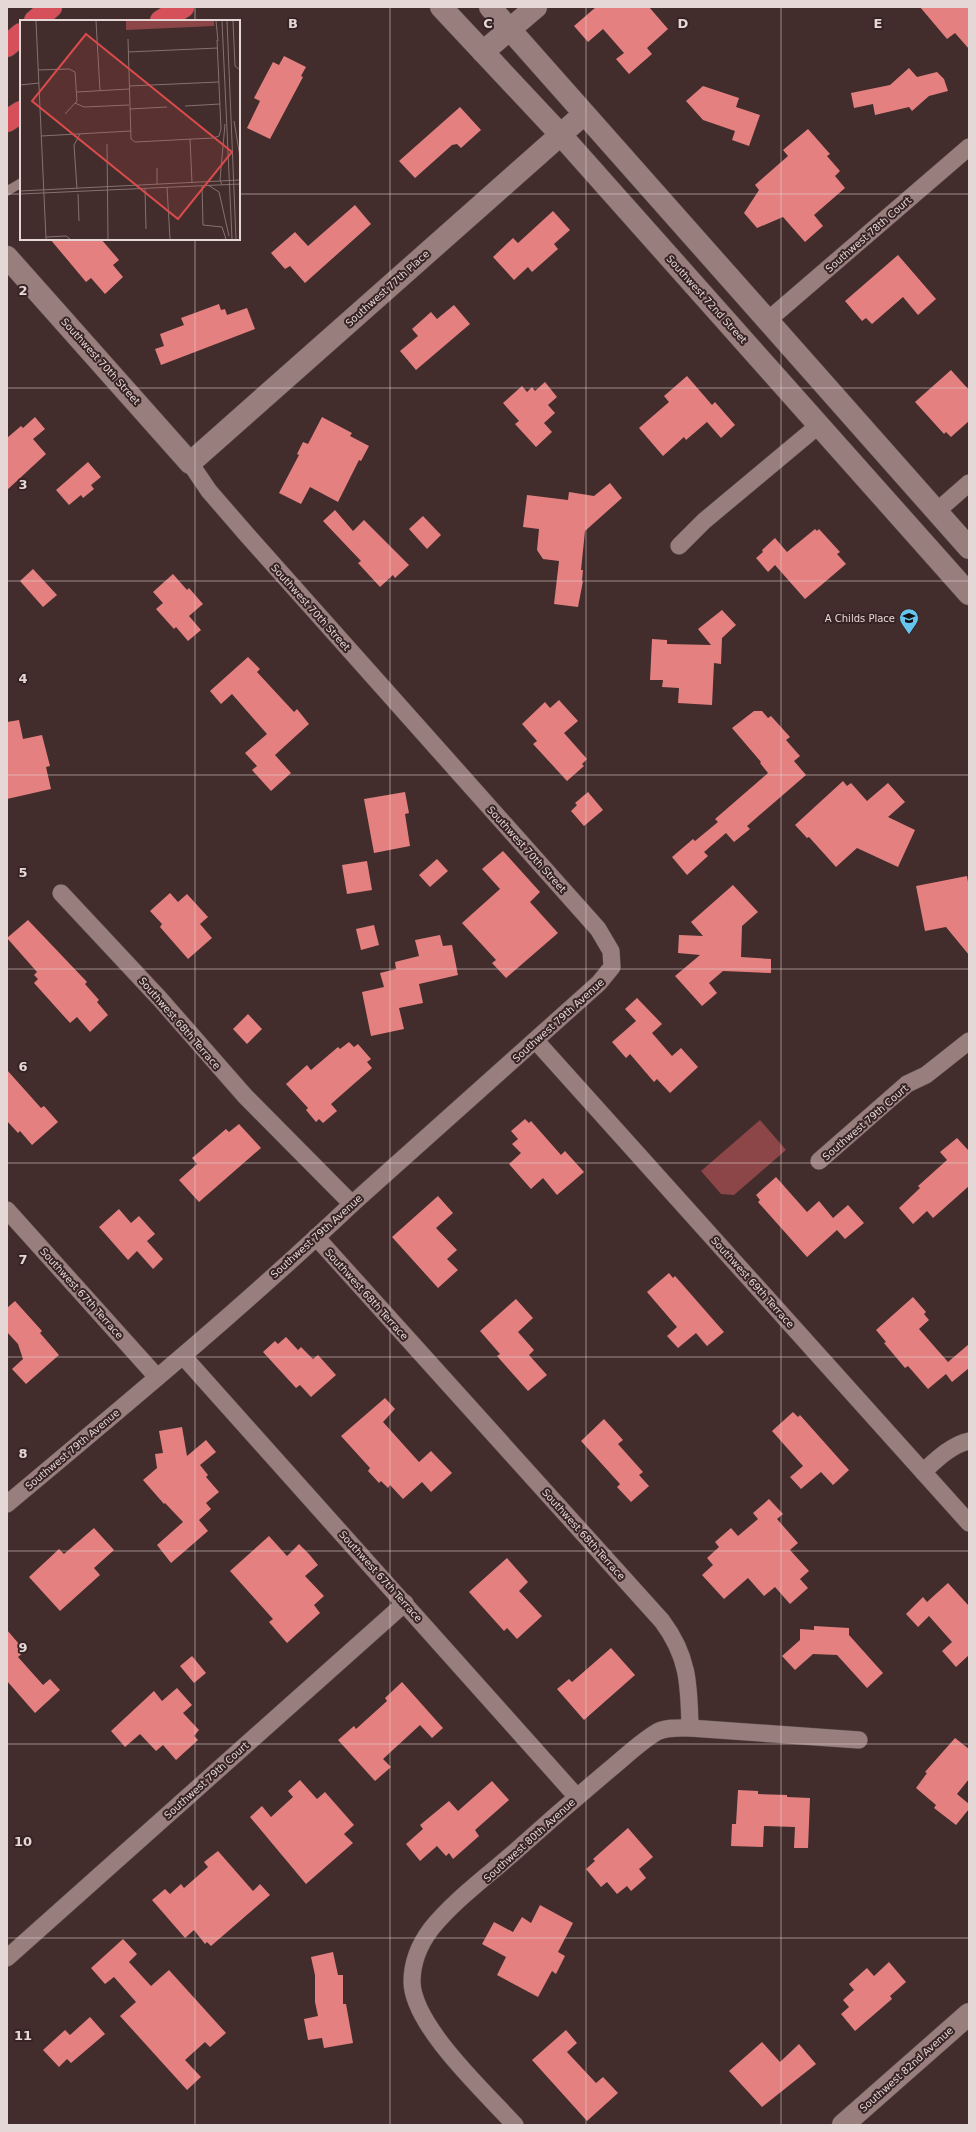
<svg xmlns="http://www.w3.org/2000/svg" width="976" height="2132" font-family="'DejaVu Sans',sans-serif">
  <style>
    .green { fill: #8c4647 }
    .building { fill: #e58081 }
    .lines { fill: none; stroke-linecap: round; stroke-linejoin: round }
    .lane-casing { stroke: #5d4b4b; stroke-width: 10 }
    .street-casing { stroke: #5d4b4b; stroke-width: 18 }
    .secondary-casing { stroke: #5d4b4b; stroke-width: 23 }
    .highway-casing { stroke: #5d4b4b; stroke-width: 23 }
    .lane { stroke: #987e7d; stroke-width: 9 }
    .street { stroke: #987e7d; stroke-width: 17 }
    .secondary { stroke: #987e7d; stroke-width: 22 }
    .highway { stroke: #d55058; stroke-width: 22 }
    .grid { fill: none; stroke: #e6d7d7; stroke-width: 1; stroke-opacity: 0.55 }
    .labels { text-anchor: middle; stroke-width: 4; stroke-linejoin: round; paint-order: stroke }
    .street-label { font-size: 10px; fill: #e6d7d7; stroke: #372323 }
    .poi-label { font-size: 10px; fill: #e6d7d7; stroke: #372323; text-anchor: end }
    .inset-road { fill: none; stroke: #847170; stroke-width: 1 }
    .view { fill: #d94b4b; fill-opacity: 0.15; stroke: #d94b4b; stroke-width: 2 }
    .inset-edge { fill: none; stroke: #e6d7d7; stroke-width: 2 }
    .grid-label { font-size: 13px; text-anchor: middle; font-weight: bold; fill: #e6d7d7; stroke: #372323; stroke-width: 4; stroke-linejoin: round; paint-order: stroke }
  </style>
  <rect width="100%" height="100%" fill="#422d2c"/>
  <!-- green -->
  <path class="green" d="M760 1120 786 1150 734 1195 721 1194 701 1171Z"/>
  <!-- building -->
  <g class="building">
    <path d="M596 7H649L668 29 647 48 652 54 629 74 616 59 624 53 603 29 588 42 574 26Z"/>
    <path d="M920 7H969V49L955 33 947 39Z"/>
    <path d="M284 56 306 67 301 76 303 77 270 139 247 128 260 101 254 98 273 62 279 65Z"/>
    <path d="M909 68 917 77 937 72 944 79 948 91 929 96 912 111 909 107 875 115 873 104 854 108 851 93 890 85Z"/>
    <path d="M703 86 739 98 736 107 760 115 749 146 732 140 735 131 703 120 686 101Z"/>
    <path d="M460 107 481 130 461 148 457 144 452 145 415 178 399 161Z"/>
    <path d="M808 129 830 154 827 156 840 171 835 176 845 188 814 215 823 226 805 242 783 217 757 228 744 213 759 190 755 185 788 156 783 150Z"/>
    <path d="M355 205 371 224 305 283 290 266 285 269 271 253 295 232 308 246Z"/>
    <path d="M553 211 570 230 554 244 558 249 532 272 528 267 514 280 493 257 513 238 518 243Z"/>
    <path d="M50 239H101L119 260 113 265 123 277 105 294 91 278 86 282Z"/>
    <path d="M898 255 936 299 918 315 903 297 872 324 866 318 862 321 845 301Z"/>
    <path d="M219 304 221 310 225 309 227 315 247 308 255 329 161 365 155 349 164 346 160 334 184 325 181 318Z"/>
    <path d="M454 305 470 324 416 370 400 351 418 336 412 329 431 312 437 319Z"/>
    <path d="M951 370 969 390V421L951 437 946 432 944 434 915 402Z"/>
    <path d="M687 376 712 405 715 402 735 425 721 438 707 422 686 440 684 437 663 456 639 428 669 402 664 396Z"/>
    <path d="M545 382 557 397 548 405 555 413 544 423 552 432 536 447 515 424 519 421 503 403 522 386 527 392 532 387 535 391Z"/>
    <path d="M35 417 45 429 33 439 46 454 7 490V438L21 426 23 428Z"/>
    <path d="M322 417 352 433 350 436 369 446 361 461 359 460 338 502 310 487 301 504 279 493 299 455 297 454 303 442 308 444Z"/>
    <path d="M88 462 101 477 91 485 94 489 83 498 81 495 69 505 56 490Z"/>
    <path d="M610 483 622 498 585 531 581 570H583L582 581H583L578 607 554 604 559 561 543 559 537 550 539 529 523 527 527 495 568 500 569 492 594 496Z"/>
    <path d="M335 510 353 531 364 520 409 565 395 578 393 575 380 587 358 563 361 561 323 521Z"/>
    <path d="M423 516 441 535 427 549 409 529Z"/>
    <path d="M815 529 817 531 819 529 840 552 837 554 846 564 805 599 775 565 768 572 756 558 763 552 762 550 775 538 787 552Z"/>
    <path d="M33 569 57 595 43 607 20 581Z"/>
    <path d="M173 574 187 590 189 588 203 604 189 616 201 630 188 641 176 627 174 629 156 609 163 603 153 592Z"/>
    <path d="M722 610 736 625 722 638 721 664 714 663 712 705 678 703 679 688 662 687 663 680H650L652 639 667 640V644L711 645 698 629Z"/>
    <path d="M248 657 260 669 257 672 294 712 297 709 309 724 275 755 291 773 271 791 252 770 257 766 245 753 267 734 232 694 221 704 210 691Z"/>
    <path d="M559 700 578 721 564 733 587 759 582 764 584 766 567 781 533 744 537 741 522 724 545 702 550 708Z"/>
    <path d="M754 711H762L768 718 771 716 790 737 786 740 800 756 794 761 806 775 747 826 750 829 734 842 726 833 704 852 708 856 687 875 672 857 693 839 695 841 718 822 715 819 768 773 760 763 761 762 732 728Z"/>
    <path d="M19 720 23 739 42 735 50 766 46 767 51 789 7 799V722Z"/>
    <path d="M843 781 847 786 851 783 867 801 888 783 905 802 888 817 915 830 898 867 857 848 836 867 809 837 807 838 795 825Z"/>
    <path d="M405 792 409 813 405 814 410 846 374 853 364 799Z"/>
    <path d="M588 792 603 810 584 826 571 811 577 805 575 803Z"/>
    <path d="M503 851 540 892 530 902 558 933 506 978 492 963 496 960 462 923 500 889 482 869Z"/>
    <path d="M437 859 448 871 430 887 419 875Z"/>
    <path d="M367 861 372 890 347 894 342 865Z"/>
    <path d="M967 876 969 888V955L946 927 925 931 916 886Z"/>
    <path d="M733 885 758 912 742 926 741 957 771 959V973L723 971 709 983 717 993 702 1006 675 976 700 955 678 953 679 935 703 936 691 922Z"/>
    <path d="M170 893 178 902 187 894 208 917 200 924 212 938 188 959 160 927 162 924 150 911Z"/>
    <path d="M28 920 87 982 85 984 99 1000 97 1002 108 1015 90 1032 77 1017 70 1023 34 983 38 979 34 975 37 972 7 938Z"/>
    <path d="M374 925 379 945 361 950 356 929Z"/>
    <path d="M440 935 443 946 452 945 458 975 419 984 423 1003 399 1008 404 1029 371 1036 362 992 384 987 380 973 396 969 395 962 419 956 415 940Z"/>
    <path d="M637 998 662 1024 652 1033 672 1056 681 1048 698 1067 670 1093 657 1079 654 1082 630 1054 626 1058 612 1042 636 1021 625 1009Z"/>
    <path d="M248 1014 262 1029 247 1044 233 1029Z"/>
    <path d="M349 1042 354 1047 358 1044 371 1059 367 1062 372 1068 331 1104 337 1111 323 1123 319 1119 316 1122 306 1110 308 1108 286 1084 307 1065 311 1070 338 1047 340 1049Z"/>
    <path d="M7 1070 41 1108 44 1106 58 1122 32 1145 20 1131 18 1133 7 1121Z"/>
    <path d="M525 1119 529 1123 531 1121 561 1155 565 1151 584 1172 557 1195 543 1178 531 1189 509 1164 521 1153 512 1144 518 1139 511 1131Z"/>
    <path d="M239 1124 261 1148 199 1202 179 1180 197 1164 192 1158 226 1129 229 1132Z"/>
    <path d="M957 1138 969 1151V1186L933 1218 927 1211 913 1224 899 1208 920 1188 918 1186 947 1160 940 1152Z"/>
    <path d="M776 1177 807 1212 819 1201 833 1218 848 1205 864 1223 845 1239 837 1230 807 1257 758 1202 760 1200 756 1195Z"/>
    <path d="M438 1196 453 1213 436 1228 457 1250 447 1259 458 1270 438 1288 392 1237Z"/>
    <path d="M119 1209 131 1223 139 1216 155 1234 147 1241 163 1259 153 1269 137 1251 128 1260 99 1227Z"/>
    <path d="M669 1273 673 1278 675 1276 724 1332 707 1346 696 1333 678 1348 667 1336 677 1327 647 1292Z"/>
    <path d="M913 1297 926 1312 924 1314 929 1320 919 1329 948 1362 969 1344V1368L952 1382 946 1374 928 1389 908 1366 905 1368 884 1343 886 1342 876 1330Z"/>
    <path d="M516 1299 533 1318 518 1332 534 1350 529 1355 547 1375 528 1391 497 1356 500 1354 480 1331Z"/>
    <path d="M15 1301 42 1331 40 1333 59 1355 26 1384 12 1369 23 1359 18 1344 7 1332V1308Z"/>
    <path d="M286 1337 298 1350 301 1347 313 1359 318 1355 336 1375 311 1397 300 1385 296 1388 263 1352 275 1341 278 1344Z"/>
    <path d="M385 1398 395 1409 383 1422 419 1462 431 1451 452 1473 431 1492 422 1482 403 1499 390 1485 388 1488 381 1481 379 1483 368 1471 370 1468 341 1436Z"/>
    <path d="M793 1412 798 1417 800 1415 849 1470 833 1485 821 1472 801 1489 790 1477 803 1466 772 1431Z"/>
    <path d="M604 1419 623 1440 618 1444 643 1472 639 1475 649 1486 631 1502 617 1487 620 1484 581 1441Z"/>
    <path d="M182 1427 187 1456 206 1440 216 1452 200 1465 208 1475 206 1477 219 1492 206 1503 211 1509 199 1520 208 1531 171 1563 157 1545 183 1522 165 1503 164 1504 143 1480 157 1468 155 1454 163 1453 159 1431Z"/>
    <path d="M769 1499 783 1514 777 1519 798 1543 790 1550 809 1571 800 1579 808 1588 790 1604 775 1587 764 1596 748 1578 724 1599 702 1575 713 1565 707 1558 719 1547 715 1542 731 1528 738 1536 758 1519 753 1513Z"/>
    <path d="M94 1528 114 1550 94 1568 100 1575 60 1611 29 1577 59 1549 64 1554Z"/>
    <path d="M269 1536 287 1556 299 1544 309 1554 318 1565 305 1576 324 1596 314 1605 320 1613 287 1643 269 1622 273 1619 230 1571Z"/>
    <path d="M507 1558 528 1582 519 1591 542 1616 517 1639 507 1628 504 1631 469 1592Z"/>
    <path d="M948 1583 969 1606V1655L956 1667 942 1651 952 1642 929 1616 918 1627 906 1614 923 1597 927 1602Z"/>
    <path d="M814 1626 849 1628V1635L883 1673 867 1688 837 1655 813 1654 795 1670 782 1656 800 1640V1629L814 1630Z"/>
    <path d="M7 1630 25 1651 18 1657 43 1685 50 1679 60 1690 35 1713 7 1681Z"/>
    <path d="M611 1648 635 1675 584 1720 557 1689 569 1679 572 1682Z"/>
    <path d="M192 1656 206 1673 194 1683 180 1666Z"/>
    <path d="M402 1682 443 1728 432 1738 420 1725 383 1759 391 1767 375 1781 338 1740 354 1726 356 1729 387 1701 385 1698Z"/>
    <path d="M177 1688 192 1705 183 1713 199 1730 194 1736 198 1740 176 1760 163 1745 156 1751 140 1734 125 1747 111 1731 154 1691 162 1701Z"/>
    <path d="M955 1738 969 1749V1779L957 1794 969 1804V1809L956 1825 934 1808 936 1805 916 1788 927 1773 925 1772Z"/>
    <path d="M300 1780 317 1799 325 1792 354 1825 344 1834 353 1843 306 1884 250 1817 262 1806 271 1817 293 1797 288 1791Z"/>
    <path d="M492 1781 509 1800 475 1830 479 1836 453 1859 449 1853 446 1856 437 1846 420 1861 406 1844 423 1829 420 1825 449 1801 458 1811Z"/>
    <path d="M738 1790 758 1791V1794L787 1795V1797L810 1798 808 1848H794L795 1827 764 1826 763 1847 731 1846 732 1824H736Z"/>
    <path d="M628 1828 653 1857 639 1869 646 1878 631 1891 627 1886 617 1894 607 1882 601 1887 586 1869 595 1861 593 1859Z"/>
    <path d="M218 1851 253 1891 260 1884 270 1895 211 1946 207 1942 205 1944 194 1930 185 1938 152 1900 165 1889 170 1894 181 1884 184 1888 208 1867 204 1862Z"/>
    <path d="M540 1905 573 1923 558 1952 565 1956 556 1974 552 1971 538 1997 497 1975 506 1957 482 1944 494 1922 513 1932 522 1917 531 1923Z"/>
    <path d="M123 1939 137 1954 129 1962 151 1986 169 1970 226 2033 210 2047 205 2042 185 2060 201 2077 187 2090 120 2016 136 2002 114 1977 105 1984 91 1968Z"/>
    <path d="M333 1952 338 1975H343V2004H346L353 2043 324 2048 322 2038 308 2040 304 2019 318 2016 315 2002V1975L311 1957Z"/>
    <path d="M889 1962 906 1982 890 1996 892 1999 855 2031 841 2014 849 2007 843 2000 854 1990 849 1984 867 1968 874 1976Z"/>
    <path d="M90 2017 105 2034 71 2063 67 2059 59 2067 43 2050 65 2030 70 2035Z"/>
    <path d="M566 2030 577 2043 567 2052 596 2083 603 2077 618 2093 587 2121 532 2060Z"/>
    <path d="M762 2042 780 2062 799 2044 816 2064 762 2107 729 2071Z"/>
  </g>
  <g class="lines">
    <defs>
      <path id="lane" d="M7 191 21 183"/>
      <g id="street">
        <path d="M767 321 969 147"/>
        <path d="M936 512 969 483"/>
        <path d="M679 546 704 521 819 425"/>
        <path d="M61 893 160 999 245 1096 352 1204"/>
        <path d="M536 1041 969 1523"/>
        <path d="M819 1161 907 1084 926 1075 969 1041"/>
        <path d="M7 1210 157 1377"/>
        <path d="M316 1237 662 1621C689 1657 689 1686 690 1728"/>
        <path d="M183 1356 577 1797"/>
        <path d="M923 1472C936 1460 951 1445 969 1441"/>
        <path d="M7 1504C124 1406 241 1309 352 1204L599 983 612 967 611 951 598 929 248 536 209 491 190 463"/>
        <path d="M7 1958 405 1603"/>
        <path d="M515 2125C485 2092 413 2026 412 1982 412 1962 419 1945 431 1929 454 1900 490 1874 518 1849 548 1822 578 1796 609 1770 625 1757 640 1742 657 1732 666 1727 679 1728 690 1728L859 1740"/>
      </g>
      <g id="secondary">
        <path d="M441 7 560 134 969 594"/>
        <path d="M490 7 969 548"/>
        <path d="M483 52 536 7"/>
        <path d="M7 257 190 463 584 114"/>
        <path d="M843 2125 969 2014"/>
      </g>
      <g id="highway">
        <path d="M35 21 51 7"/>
        <path d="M161 21 183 7"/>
        <path d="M7 46 21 34"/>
        <path d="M7 121 21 112"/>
      </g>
    </defs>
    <!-- lane casing -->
    <use href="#lane" class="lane-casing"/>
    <!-- street casing -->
    <use href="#street" class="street-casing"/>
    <!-- secondary casing -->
    <use href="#secondary" class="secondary-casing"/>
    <!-- highway casing -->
    <use href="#highway" class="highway-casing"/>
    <!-- lane -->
    <use href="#lane" class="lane"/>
    <!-- street -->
    <use href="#street" class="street"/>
    <!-- secondary -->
    <use href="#secondary" class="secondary"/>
    <!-- highway -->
    <use href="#highway" class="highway"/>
  </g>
  <!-- grid -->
  <path class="grid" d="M195 7V21M390 7V2125M586 7V2125M781 7V2125M7 194H21M239 194H969M195 239V2125M7 388H969M7 581H969M7 775H969M7 969H969M7 1163H969M7 1357H969M7 1551H969M7 1744H969M7 1938H969"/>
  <!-- icons -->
  <defs>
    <symbol id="school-pin" viewBox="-11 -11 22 30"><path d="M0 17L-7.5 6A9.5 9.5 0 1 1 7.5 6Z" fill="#66c4ef" stroke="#372323"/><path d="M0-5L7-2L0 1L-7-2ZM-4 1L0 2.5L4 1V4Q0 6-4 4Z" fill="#111"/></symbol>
  </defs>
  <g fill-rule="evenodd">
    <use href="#school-pin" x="898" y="607" width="22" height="30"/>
  </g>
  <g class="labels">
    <!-- street labels -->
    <g class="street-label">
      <text transform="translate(868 234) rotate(-41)" y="4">Southwest 78th Court</text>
      <text transform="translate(387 288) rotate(-42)" y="4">Southwest 77th Place</text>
      <text transform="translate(707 299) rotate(48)" y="4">Southwest 72nd Street</text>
      <text transform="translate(101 361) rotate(48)" y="4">Southwest 70th Street</text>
      <text transform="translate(311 607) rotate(48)" y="4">Southwest 70th Street</text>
      <text transform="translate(527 849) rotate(48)" y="4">Southwest 70th Street</text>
      <text transform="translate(558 1020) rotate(-42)" y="4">Southwest 79th Avenue</text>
      <text transform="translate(180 1023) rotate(49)" y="4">Southwest 68th Terrace</text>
      <text transform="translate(865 1122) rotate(-41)" y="4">Southwest 79th Court</text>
      <text transform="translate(316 1236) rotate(-42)" y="4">Southwest 79th Avenue</text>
      <text transform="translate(753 1282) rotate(48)" y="4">Southwest 69th Terrace</text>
      <text transform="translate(82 1293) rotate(48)" y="4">Southwest 67th Terrace</text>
      <text transform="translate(367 1294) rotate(48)" y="4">Southwest 68th Terrace</text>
      <text transform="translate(72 1449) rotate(-40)" y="4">Southwest 79th Avenue</text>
      <text transform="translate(584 1534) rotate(48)" y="4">Southwest 68th Terrace</text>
      <text transform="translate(381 1576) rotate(48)" y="4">Southwest 67th Terrace</text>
      <text transform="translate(206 1780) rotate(-42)" y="4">Southwest 79th Court</text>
      <text transform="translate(529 1840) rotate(-42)" y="4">Southwest 80th Avenue</text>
      <text transform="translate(906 2069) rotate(-42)" y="4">Southwest 82nd Avenue</text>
    </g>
    <!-- poi labels -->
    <g class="poi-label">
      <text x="895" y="622">A Childs Place</text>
    </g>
  </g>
  <!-- overview -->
  <g transform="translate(20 20)">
    <rect width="220" height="220" fill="#422d2c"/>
    <path d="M106 1H194V6L106 10Z" fill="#8c4647"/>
    <path class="inset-road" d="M16 1 26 219M76 1 80 71M196 1 198 21M202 1 212 219M207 1 216 219M213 1 215 46 220 50M108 19 111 119 115 122 193 118 199 116 201 109 197 20M108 32 198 28M18 50 49 49 55 52 57 81 45 94M0 65 19 63M109 66 199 62M57 72 109 69M55 83 64 87 109 85M165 86 200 84M110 89 147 87M214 101 220 137M21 116 111 111M170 119 172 163M87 124 88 219M137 148V164M188 165 199 172 209 216M202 165 200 160 205 104M182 166 183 205 202 207 206 219M147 167 150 219M125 168 126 209M57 169 54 125 60 114M0 171 220 160M0 174 220 164M58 174 59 201M26 217 46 216 50 219"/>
    <path class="view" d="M66 14 212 132 158 199 12 81Z"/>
    <rect width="220" height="220" class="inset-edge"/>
  </g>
  <g class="grid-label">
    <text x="293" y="28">B</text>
    <text x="488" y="28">C</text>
    <text x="683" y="28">D</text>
    <text x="878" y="28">E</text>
    <text x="23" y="295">2</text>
    <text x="23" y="489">3</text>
    <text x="23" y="683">4</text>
    <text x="23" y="877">5</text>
    <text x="23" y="1071">6</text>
    <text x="23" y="1264">7</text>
    <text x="23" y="1458">8</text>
    <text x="23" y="1652">9</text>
    <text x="23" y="1846">10</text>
    <text x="23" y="2040">11</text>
  </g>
  <!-- border -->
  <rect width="976" height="2132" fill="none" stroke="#e6d7d7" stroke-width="16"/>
</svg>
